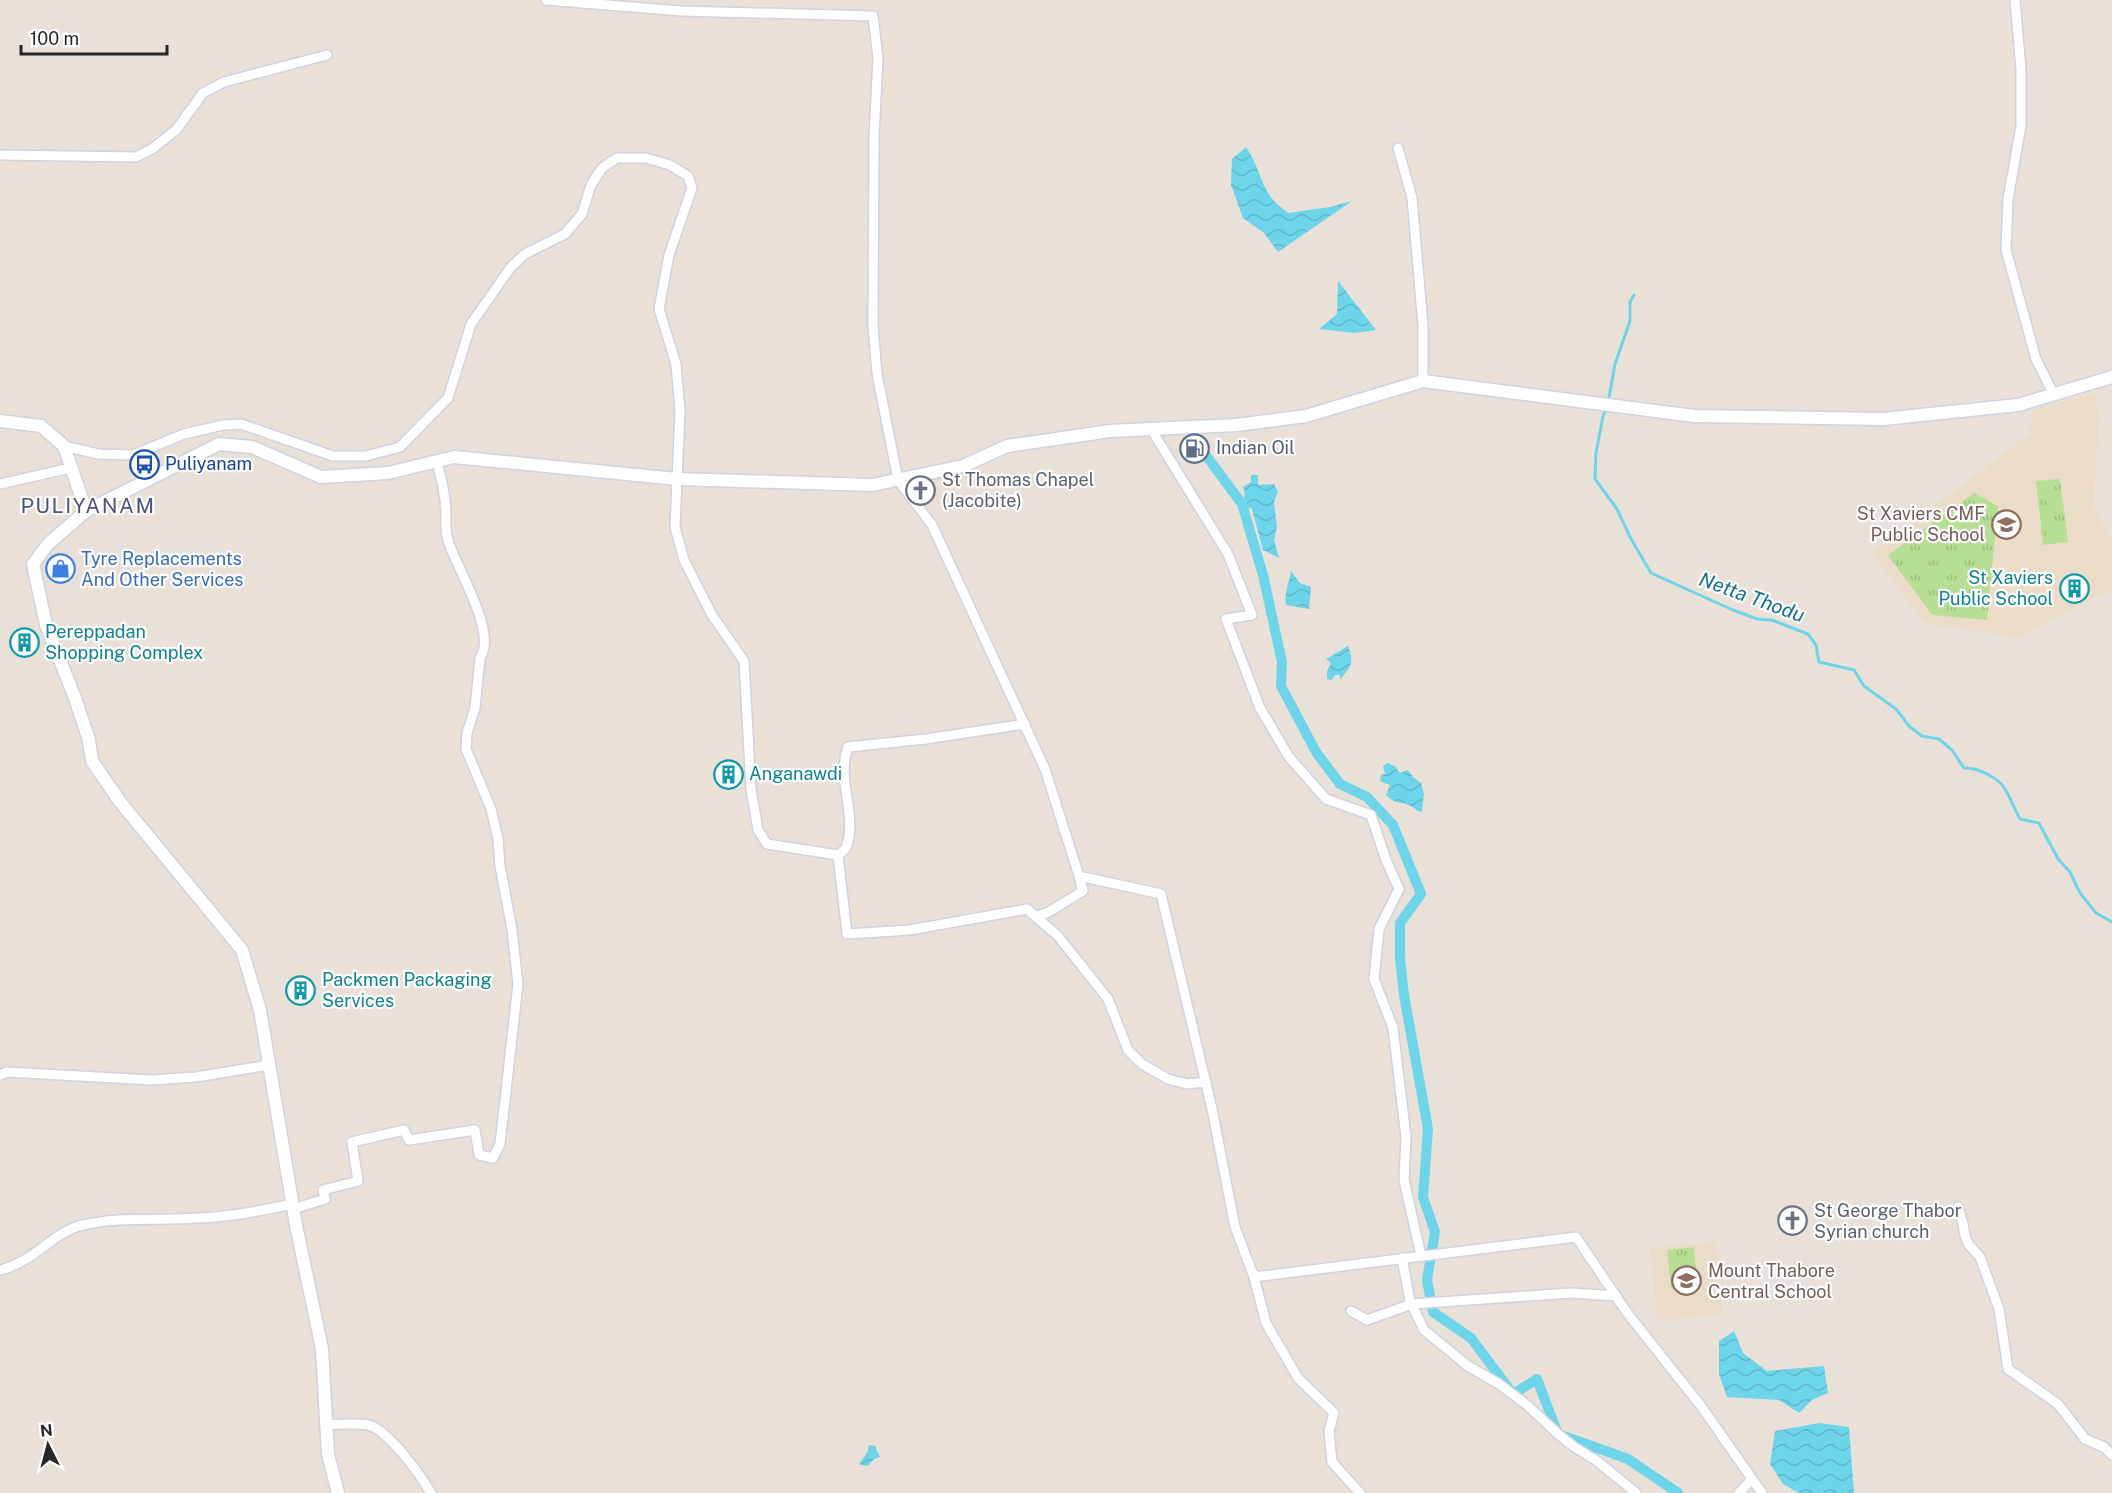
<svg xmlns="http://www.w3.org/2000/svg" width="2112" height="1493" font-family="'Public Sans',sans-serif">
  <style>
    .education { fill: #ebdcc7 }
    .grass { fill: url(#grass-tufts) }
    .water { fill: url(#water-waves) }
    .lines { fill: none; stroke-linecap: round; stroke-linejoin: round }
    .stream { stroke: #6dd5ea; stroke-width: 3 }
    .canal { stroke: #6dd5ea; stroke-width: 10 }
    .street-casing { stroke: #ced3e0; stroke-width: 12 }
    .secondary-casing { stroke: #ced3e0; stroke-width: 15 }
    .street { stroke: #fff; stroke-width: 9 }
    .secondary { stroke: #fff; stroke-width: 12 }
    .labels { text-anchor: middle; stroke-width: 4.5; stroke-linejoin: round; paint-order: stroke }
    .service-label { font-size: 18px; fill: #4e5e75; stroke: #fff; text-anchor: start }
    .transit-label { font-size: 18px; fill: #164399; stroke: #fff; text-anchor: start }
    .worship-label { font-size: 18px; fill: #5b616d; stroke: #fff; text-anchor: start }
    .education-label { font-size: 18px; fill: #785e54; stroke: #fff; text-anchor: end }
    .shop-label { font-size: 18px; fill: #366cbe; stroke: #fff; text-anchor: start }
    .culture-label { font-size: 18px; fill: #0d838f; stroke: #fff; text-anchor: start }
    .water-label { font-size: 20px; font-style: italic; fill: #117190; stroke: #fff }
    .quarter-label { font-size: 21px; letter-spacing: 1.5px; fill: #495575; stroke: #fff }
  </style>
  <defs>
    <pattern id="grass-tufts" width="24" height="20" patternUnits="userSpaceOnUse" patternTransform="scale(1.5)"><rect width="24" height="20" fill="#b6df95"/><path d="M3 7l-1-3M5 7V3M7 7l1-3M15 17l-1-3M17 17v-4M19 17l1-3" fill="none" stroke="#9cbf80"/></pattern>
    <pattern id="water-waves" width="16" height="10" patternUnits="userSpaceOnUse" patternTransform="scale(1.5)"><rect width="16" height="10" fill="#6dd5ea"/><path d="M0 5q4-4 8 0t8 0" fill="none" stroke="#5eb7c9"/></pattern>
  </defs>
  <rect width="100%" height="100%" fill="#e9e0d8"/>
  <!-- education -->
  <g class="education">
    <path d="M2094 393 2099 415 2093 505 2112 542V589L2018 638 1925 623 1872 553 2030 434 2033 410Z"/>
    <path d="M1716 1242 1723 1314 1657 1321 1650 1248Z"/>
  </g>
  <!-- grass -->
  <g class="grass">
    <path d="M2060 479 2068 542 2043 545 2036 481Z"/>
    <path d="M1974 493 1998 506 1987 620 1932 615 1888 555Z"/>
    <path d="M1694 1247 1697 1286 1671 1289 1667 1250Z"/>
  </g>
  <!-- water -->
  <g class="water">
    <path d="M1246 147C1258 164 1259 179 1270 196 1274 202 1282 208 1288 213L1330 207 1352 201 1278 252 1264 233 1243 218 1231 185 1232 159Z"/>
    <path d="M1338 281 1376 330 1354 333 1319 329 1337 314Z"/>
    <path d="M1251 475H1258V485L1274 484 1278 492 1274 502 1277 527 1274 540 1279 558 1263 550 1252 509 1242 504 1245 494 1243 487 1251 482Z"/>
    <path d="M1291 571 1300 583 1311 587 1309 609 1286 605C1284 593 1289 583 1291 571Z"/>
    <path d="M1348 646C1355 664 1350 667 1340 680V675H1335L1332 680 1327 679V671L1331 663 1326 659Z"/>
    <path d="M1387 763 1395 766 1400 773 1408 770 1413 777 1421 783 1424 794 1422 812C1415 811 1414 807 1409 805 1399 801 1395 804 1386 795L1390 785 1380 781 1381 775 1385 774 1383 766Z"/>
    <path d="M1734 1331 1743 1353 1767 1371 1824 1366 1828 1393 1812 1400 1799 1413 1779 1400 1727 1397 1719 1374V1341Z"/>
    <path d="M1819 1423 1849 1427 1854 1493H1799L1783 1484 1770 1464 1775 1431Z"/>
    <path d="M869 1445 875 1446 880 1457 874 1459 868 1466 859 1464 867 1453Z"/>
  </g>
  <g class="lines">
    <!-- stream -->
    <g class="stream">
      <path d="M1608 403 1615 364 1630 321V302L1634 295"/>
      <path d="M1606 409 1603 416 1596 453 1595 479 1617 509 1631 539 1651 573 1733 610 1757 619 1772 620 1808 634 1816 645 1819 662 1854 670 1864 686 1896 709 1909 726 1922 736 1939 739 1952 750 1964 768C1977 767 1999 778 2005 789 2011 799 2015 810 2020 819L2039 823 2058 859 2070 872 2080 893 2096 913 2112 922"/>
    </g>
    <!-- canal -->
    <path class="canal" d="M1205 454 1242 504 1263 575 1282 662 1281 686 1316 752 1340 784 1367 797 1393 825 1421 894 1400 923V958L1404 995 1428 1129 1423 1197 1435 1232 1427 1280 1433 1312 1471 1338 1513 1394 1537 1379 1558 1434 1628 1459 1678 1493"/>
    <defs>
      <g id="street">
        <path d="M546 0 681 11 873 16 878 58 874 136 873 325 877 374 898 480 932 525 1045 769 1079 876 1161 894 1212 1109 1235 1227 1254 1277 1576 1237 1628 1314 1701 1406 1762 1493"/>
        <path d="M2015 0 2021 69V126L2008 199 2006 250 2036 359 2054 395"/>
        <path d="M1398 148 1412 198 1423 325V381"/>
        <path d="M0 155 136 157 152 149 176 130 203 93 224 82 327 55"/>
        <path d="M1151 429 1228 554 1252 615 1226 619 1260 708 1289 757 1326 799 1371 815 1386 860 1399 889 1379 929 1374 979 1393 1028 1406 1137 1404 1180 1421 1256"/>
        <path d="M64 446 98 454 133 455 184 434 223 425 241 424 333 456H366L400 447 448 398 471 324 511 267 525 254 565 234 582 214 591 185 602 168 617 158H646L670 165 688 176 692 188 669 255 659 309 676 364 680 411 675 527 684 560 712 615 744 661 751 789 758 830 767 844 838 855 847 934 910 930 1027 909 1058 936 1108 999 1128 1050 1142 1064 1168 1079 1187 1084 1206 1082"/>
        <path d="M0 484 70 468"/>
        <path d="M838 855C842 852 846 850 847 845 857 814 836 778 848 747L926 739 1025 724"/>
        <path d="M1035 916 1047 913 1083 891 1079 876"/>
        <path d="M0 1075 7 1072 151 1080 196 1077 269 1065"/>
        <path d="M1958 1207 1963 1224 1965 1236 1969 1245 1980 1257 1999 1309 2008 1369 2058 1404 2085 1439 2104 1447 2112 1455"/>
        <path d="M293 1209 325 1199 323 1190 358 1181 352 1142 404 1130 409 1140 475 1130 479 1155 493 1158 500 1144 518 984 512 930 500 866 498 839 491 809 466 749 467 733 475 708 480 658C498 632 456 568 448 540 445 531 446 521 446 512 445 494 442 478 436 461"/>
        <path d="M1402 1258 1410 1301 1424 1330 1468 1366 1499 1384 1527 1405 1558 1434 1573 1446 1597 1461 1636 1493"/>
        <path d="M0 1270C33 1263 54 1231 83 1225 120 1216 160 1221 198 1218 230 1217 261 1211 292 1204"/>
        <path d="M1253 1273 1266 1323 1298 1378 1334 1413 1329 1431 1332 1462 1360 1493"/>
        <path d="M1351 1311 1367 1320 1412 1304 1571 1293 1616 1296"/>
        <path d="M326 1424C339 1425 355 1423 368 1425 388 1429 421 1476 431 1493"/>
        <path d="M1739 1493 1752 1479"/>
      </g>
      <g id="secondary">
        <path d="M0 421 41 426 64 446 86 511"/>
        <path d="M338 1493 328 1454 322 1349 296 1225 260 1010 242 950 121 803 92 761 89 740 75 698 46 625 33 564 48 544 86 511 219 444 252 447 321 477 388 473 454 457 677 479 872 485 963 466 1007 446 1110 431 1236 425 1306 416 1423 381 1694 416 1883 419 2018 405 2112 377"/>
      </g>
    </defs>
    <!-- street casing -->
    <use href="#street" class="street-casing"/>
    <!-- secondary casing -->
    <use href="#secondary" class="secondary-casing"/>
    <!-- street -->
    <use href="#street" class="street"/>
    <!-- secondary -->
    <use href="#secondary" class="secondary"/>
  </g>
  <!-- icons -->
  <defs>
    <symbol id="fuel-ring" viewBox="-11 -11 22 22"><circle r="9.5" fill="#fff" stroke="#5c6f8a" stroke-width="1.5"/><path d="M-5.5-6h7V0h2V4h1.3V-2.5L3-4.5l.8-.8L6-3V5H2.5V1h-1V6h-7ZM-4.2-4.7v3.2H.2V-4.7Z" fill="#5c6f8a"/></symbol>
    <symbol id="bus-ring" viewBox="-11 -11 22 22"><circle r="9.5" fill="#fff" stroke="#1a4fb4" stroke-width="1.5"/><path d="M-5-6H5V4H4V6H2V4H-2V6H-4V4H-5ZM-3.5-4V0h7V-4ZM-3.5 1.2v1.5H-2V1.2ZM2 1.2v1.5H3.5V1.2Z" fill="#1a4fb4"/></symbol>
    <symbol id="church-ring" viewBox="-11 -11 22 22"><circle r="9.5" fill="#fff" stroke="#6b7280" stroke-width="1.5"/><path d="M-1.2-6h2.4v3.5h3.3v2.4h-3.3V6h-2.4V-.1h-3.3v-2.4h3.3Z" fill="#6b7280"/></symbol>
    <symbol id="school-ring" viewBox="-11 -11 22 22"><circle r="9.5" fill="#fff" stroke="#8d6e63" stroke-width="1.5"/><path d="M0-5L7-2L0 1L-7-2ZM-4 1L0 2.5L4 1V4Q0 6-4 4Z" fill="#8d6e63"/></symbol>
    <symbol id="shop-ring" viewBox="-11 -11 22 22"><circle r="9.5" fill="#fff" stroke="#3f7fe0" stroke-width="1.5"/><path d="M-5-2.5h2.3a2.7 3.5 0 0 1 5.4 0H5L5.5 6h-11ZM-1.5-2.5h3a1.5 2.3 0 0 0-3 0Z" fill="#3f7fe0"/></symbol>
    <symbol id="building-ring" viewBox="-11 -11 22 22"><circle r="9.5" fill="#fff" stroke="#0f9aa8" stroke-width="1.5"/><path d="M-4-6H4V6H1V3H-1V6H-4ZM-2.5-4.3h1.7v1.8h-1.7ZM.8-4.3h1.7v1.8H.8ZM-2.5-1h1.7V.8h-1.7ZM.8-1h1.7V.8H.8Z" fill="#0f9aa8"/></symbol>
  </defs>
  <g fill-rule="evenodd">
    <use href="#fuel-ring" x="1178" y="432" width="33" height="33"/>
    <use href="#bus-ring" x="128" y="448" width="33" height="33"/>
    <use href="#church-ring" x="904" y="474" width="33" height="33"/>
    <use href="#school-ring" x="1990" y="508" width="33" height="33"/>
    <use href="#shop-ring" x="44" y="552" width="33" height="33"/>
    <use href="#building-ring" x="2058" y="572" width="33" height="33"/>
    <use href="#building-ring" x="8" y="626" width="33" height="33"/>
    <use href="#building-ring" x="712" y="758" width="33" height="33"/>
    <use href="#building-ring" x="284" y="974" width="33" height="33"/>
    <use href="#church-ring" x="1776" y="1204" width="33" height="33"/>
    <use href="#school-ring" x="1670" y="1264" width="33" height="33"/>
  </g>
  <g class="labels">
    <!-- service labels -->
    <g class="service-label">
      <text x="1216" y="454">Indian Oil</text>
    </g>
    <!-- transit labels -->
    <g class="transit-label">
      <text x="165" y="470">Puliyanam</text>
    </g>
    <!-- worship labels -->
    <g class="worship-label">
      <text x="942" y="486">St Thomas Chapel<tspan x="942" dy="21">(Jacobite)</tspan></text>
      <text x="1814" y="1217">St George Thabor<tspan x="1814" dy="21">Syrian church</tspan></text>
    </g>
    <!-- education labels -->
    <g class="education-label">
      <text x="1985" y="520">St Xaviers CMF<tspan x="1985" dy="21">Public School</tspan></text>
      <text x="1708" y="1277" text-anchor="start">Mount Thabore<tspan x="1708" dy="21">Central School</tspan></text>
    </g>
    <!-- shop labels -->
    <g class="shop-label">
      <text x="81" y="565">Tyre Replacements<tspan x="81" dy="21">And Other Services</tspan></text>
    </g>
    <!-- culture labels -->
    <g class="culture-label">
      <text x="2053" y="584" text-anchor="end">St Xaviers<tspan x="2053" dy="21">Public School</tspan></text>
      <text x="45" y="638">Pereppadan<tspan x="45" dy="21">Shopping Complex</tspan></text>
      <text x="749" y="780">Anganawdi</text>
      <text x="322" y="986">Packmen Packaging<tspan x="322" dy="21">Services</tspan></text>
    </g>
    <!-- water labels -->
    <g class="water-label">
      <text transform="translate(1752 597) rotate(20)" y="7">Netta Thodu</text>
    </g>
    <!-- quarter labels -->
    <g class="quarter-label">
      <text x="88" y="513">PULIYANAM</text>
    </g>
  </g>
  <!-- north arrow -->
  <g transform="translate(48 1445) rotate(354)" stroke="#ffffff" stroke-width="4.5" paint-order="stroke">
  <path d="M0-4.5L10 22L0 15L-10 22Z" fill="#272727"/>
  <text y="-9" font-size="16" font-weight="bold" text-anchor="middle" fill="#272727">N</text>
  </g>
  <!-- scale -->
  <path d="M21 45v9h146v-9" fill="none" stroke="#272727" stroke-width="3"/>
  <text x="30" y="45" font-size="18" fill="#272727" stroke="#ffffff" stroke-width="4.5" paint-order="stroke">100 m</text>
</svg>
